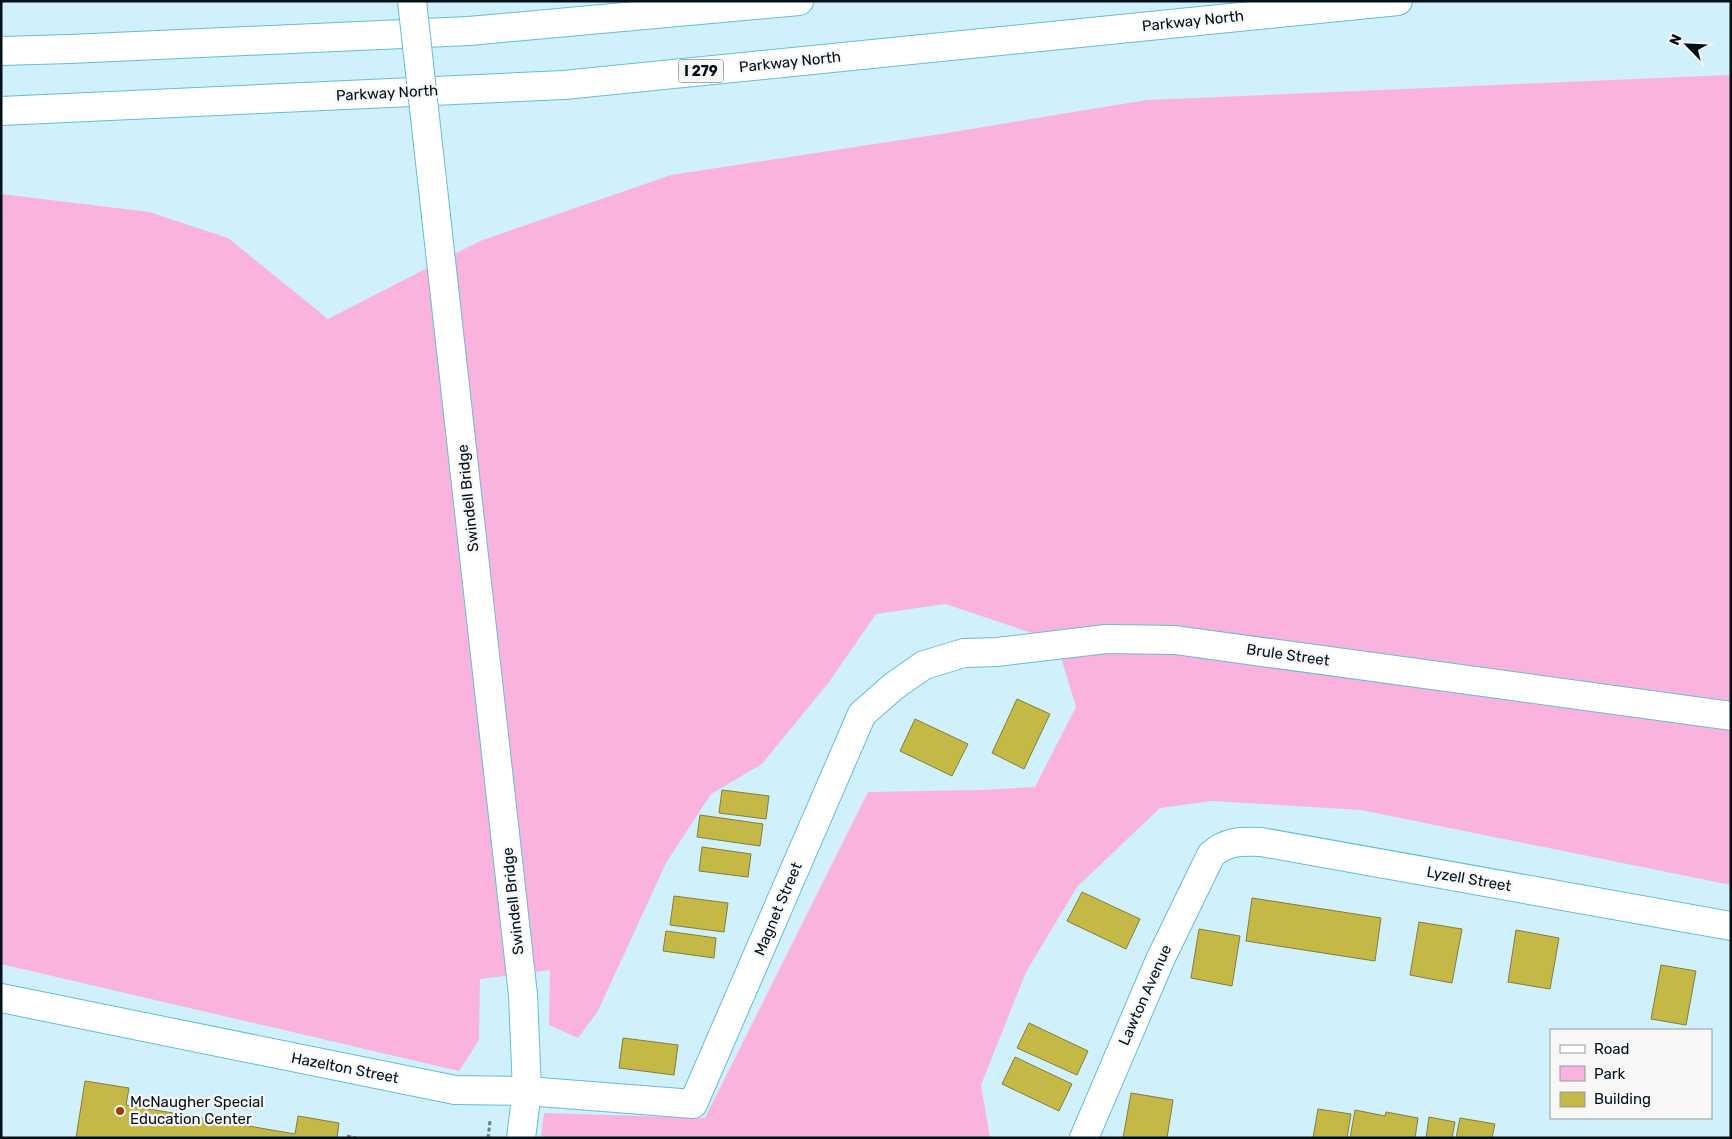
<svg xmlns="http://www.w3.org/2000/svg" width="1732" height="1139" font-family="Rubik,sans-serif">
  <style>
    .green { fill: #fab3dc }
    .building { fill: #c4b946; stroke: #847e38 }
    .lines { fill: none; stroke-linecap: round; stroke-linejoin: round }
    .street-casing { stroke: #68bbd9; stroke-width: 30 }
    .secondary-casing { stroke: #68bbd9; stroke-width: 30 }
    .highway-casing { stroke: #68bbd9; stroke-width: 30 }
    .path { stroke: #68808b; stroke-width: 3; stroke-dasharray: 4 2.5; stroke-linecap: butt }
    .street { stroke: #fff; stroke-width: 28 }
    .secondary { stroke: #fff; stroke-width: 28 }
    .highway { stroke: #fff; stroke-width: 28 }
    .secondary-bridge-casing { stroke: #68bbd9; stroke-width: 30; stroke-linecap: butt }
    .secondary-bridge { stroke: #fff; stroke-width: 28 }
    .poi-dot { fill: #9f3d00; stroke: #f7f7f7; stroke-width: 2 }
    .labels { text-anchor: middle; stroke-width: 4.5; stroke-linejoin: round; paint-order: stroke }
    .shield { fill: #f7f7f7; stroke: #4a555c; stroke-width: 1 }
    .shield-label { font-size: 14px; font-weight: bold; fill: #001019 }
    .street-label { font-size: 15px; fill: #001019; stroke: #f7f7f7 }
    .poi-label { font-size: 15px; fill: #001019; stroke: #f7f7f7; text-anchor: start }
  </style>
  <rect width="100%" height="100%" fill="#d0f0fc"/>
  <!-- green -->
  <path class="green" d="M1731 75V885L1361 810 1212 801 1160 808 1077 887 1026 972 981 1085 990 1138H541L544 1113 705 1118 868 792 984 790 1035 787 1076 707 1056 641 945 604 876 614 829 682 762 764 711 794 666 863 598 1011 578 1038 549 1025 550 970 480 979 479 1040 459 1071 1 964V194L149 212 228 238 328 319 480 241 671 175 947 133 1147 100Z"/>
  <!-- building -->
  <g class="building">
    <path d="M1017 699 1050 714 1024 769 992 753Z"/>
    <path d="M915 719 968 744 952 776 900 751Z"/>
    <path d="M722 790 769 796 766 819 719 813Z"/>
    <path d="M700 815 763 824 760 846 697 837Z"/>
    <path d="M702 847 751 854 748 877 699 871Z"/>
    <path d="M1082 892 1140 919 1126 949 1067 921Z"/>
    <path d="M674 896 728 903 724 932 670 925Z"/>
    <path d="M1252 898 1381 918 1375 961 1246 941Z"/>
    <path d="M1419 922 1462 929 1452 983 1410 975Z"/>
    <path d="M1199 929 1240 936 1232 986 1191 978Z"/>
    <path d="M1516 930 1559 938 1550 989 1508 982Z"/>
    <path d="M666 931 716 938 714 958 663 951Z"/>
    <path d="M1661 965 1696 971 1686 1025 1651 1019Z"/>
    <path d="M1029 1023 1088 1051 1077 1075 1017 1048Z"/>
    <path d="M623 1038 678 1045 674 1075 619 1068Z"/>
    <path d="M1015 1057 1072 1084 1059 1111 1002 1084Z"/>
    <path d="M85 1081 129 1088 126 1105 295 1134 298 1116 339 1123 337 1138H76Z"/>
    <path d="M1131 1093 1173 1100 1167 1138H1123Z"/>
    <path d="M1318 1109 1351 1114 1347 1138H1313Z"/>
    <path d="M1355 1110 1385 1116 1386 1112 1418 1118 1415 1138H1350Z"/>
    <path d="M1429 1117 1455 1122 1452 1138H1426Z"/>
    <path d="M1460 1118 1495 1124 1492 1138H1456Z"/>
  </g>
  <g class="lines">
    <defs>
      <g id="street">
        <path d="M1 998 455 1090 527 1091 693 1104 862 714 894 686 924 665 964 653 997 652 1106 639 1175 640 1731 716"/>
        <path d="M1084 1138 1160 960 1211 855C1226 841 1241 841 1261 842L1731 926"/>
      </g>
      <path id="secondary" d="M521 1138 527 1091 523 995"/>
      <g id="highway">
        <path d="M1 51 70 49 469 31 799 1"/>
        <path d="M1 111 564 85 1398 1"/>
      </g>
    </defs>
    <!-- street casing -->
    <use href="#street" class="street-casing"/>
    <!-- secondary casing -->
    <use href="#secondary" class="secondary-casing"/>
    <!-- highway casing -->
    <use href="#highway" class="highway-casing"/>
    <!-- path -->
    <g class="path">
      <path d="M347 1136 356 1138"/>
      <path d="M488 1138 490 1121"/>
    </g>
    <!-- street -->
    <use href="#street" class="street"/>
    <!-- secondary -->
    <use href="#secondary" class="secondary"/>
    <!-- highway -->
    <use href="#highway" class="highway"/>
    <defs>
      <path id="secondary-bridge" d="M412 1 523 995"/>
    </defs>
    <!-- secondary-bridge casing -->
    <use href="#secondary-bridge" class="secondary-bridge-casing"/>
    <!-- secondary-bridge -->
    <use href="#secondary-bridge" class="secondary-bridge"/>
  </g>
  <!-- markers -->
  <circle class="poi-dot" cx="120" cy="1111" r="5"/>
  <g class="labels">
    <!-- shield labels -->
    <rect class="shield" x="678.5" y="59.5" width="45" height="23" rx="4"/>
    <g class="shield-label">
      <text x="701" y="76">I 279</text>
    </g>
    <!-- street labels -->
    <g class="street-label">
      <text transform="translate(1193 21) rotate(-6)" y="5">Parkway North</text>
      <text transform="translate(790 62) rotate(-6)" y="5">Parkway North</text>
      <text transform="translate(387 93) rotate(-3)" y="5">Parkway North</text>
      <text transform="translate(468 498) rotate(-96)" y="5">Swindell Bridge</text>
      <text transform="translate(1288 655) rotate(8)" y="5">Brule Street</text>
      <text transform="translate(1469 879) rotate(10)" y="5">Lyzell Street</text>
      <text transform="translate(513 901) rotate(-96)" y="5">Swindell Bridge</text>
      <text transform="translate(778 909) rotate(-67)" y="5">Magnet Street</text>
      <text transform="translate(1145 995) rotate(-66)" y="5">Lawton Avenue</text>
      <text transform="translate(345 1068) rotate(11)" y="5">Hazelton Street</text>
    </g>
    <!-- poi labels -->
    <g class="poi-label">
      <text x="130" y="1107">McNaugher Special<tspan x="130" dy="17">Education Center</tspan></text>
    </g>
  </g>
  <!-- border -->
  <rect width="1732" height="1139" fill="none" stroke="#001019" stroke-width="5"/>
  <!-- legend -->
  <rect x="1550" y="1029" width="162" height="90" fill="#f7f7f7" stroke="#949b9e"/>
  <rect x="1560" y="1045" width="25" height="8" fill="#ffffff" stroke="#949b9e"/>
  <text x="1594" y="1054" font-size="15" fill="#001019">Road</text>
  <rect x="1560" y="1066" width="25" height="15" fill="#fab3dc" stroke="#949b9e"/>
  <text x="1594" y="1079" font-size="15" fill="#001019">Park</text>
  <rect x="1560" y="1092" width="25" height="15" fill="#c4b946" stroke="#949b9e"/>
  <text x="1594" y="1104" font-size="15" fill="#001019">Building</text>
  <!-- north arrow -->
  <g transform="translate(1687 45) rotate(294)" stroke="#f7f7f7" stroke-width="4" paint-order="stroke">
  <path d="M0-4L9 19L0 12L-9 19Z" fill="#001019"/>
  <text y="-8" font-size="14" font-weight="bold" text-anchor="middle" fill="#001019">N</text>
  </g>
</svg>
